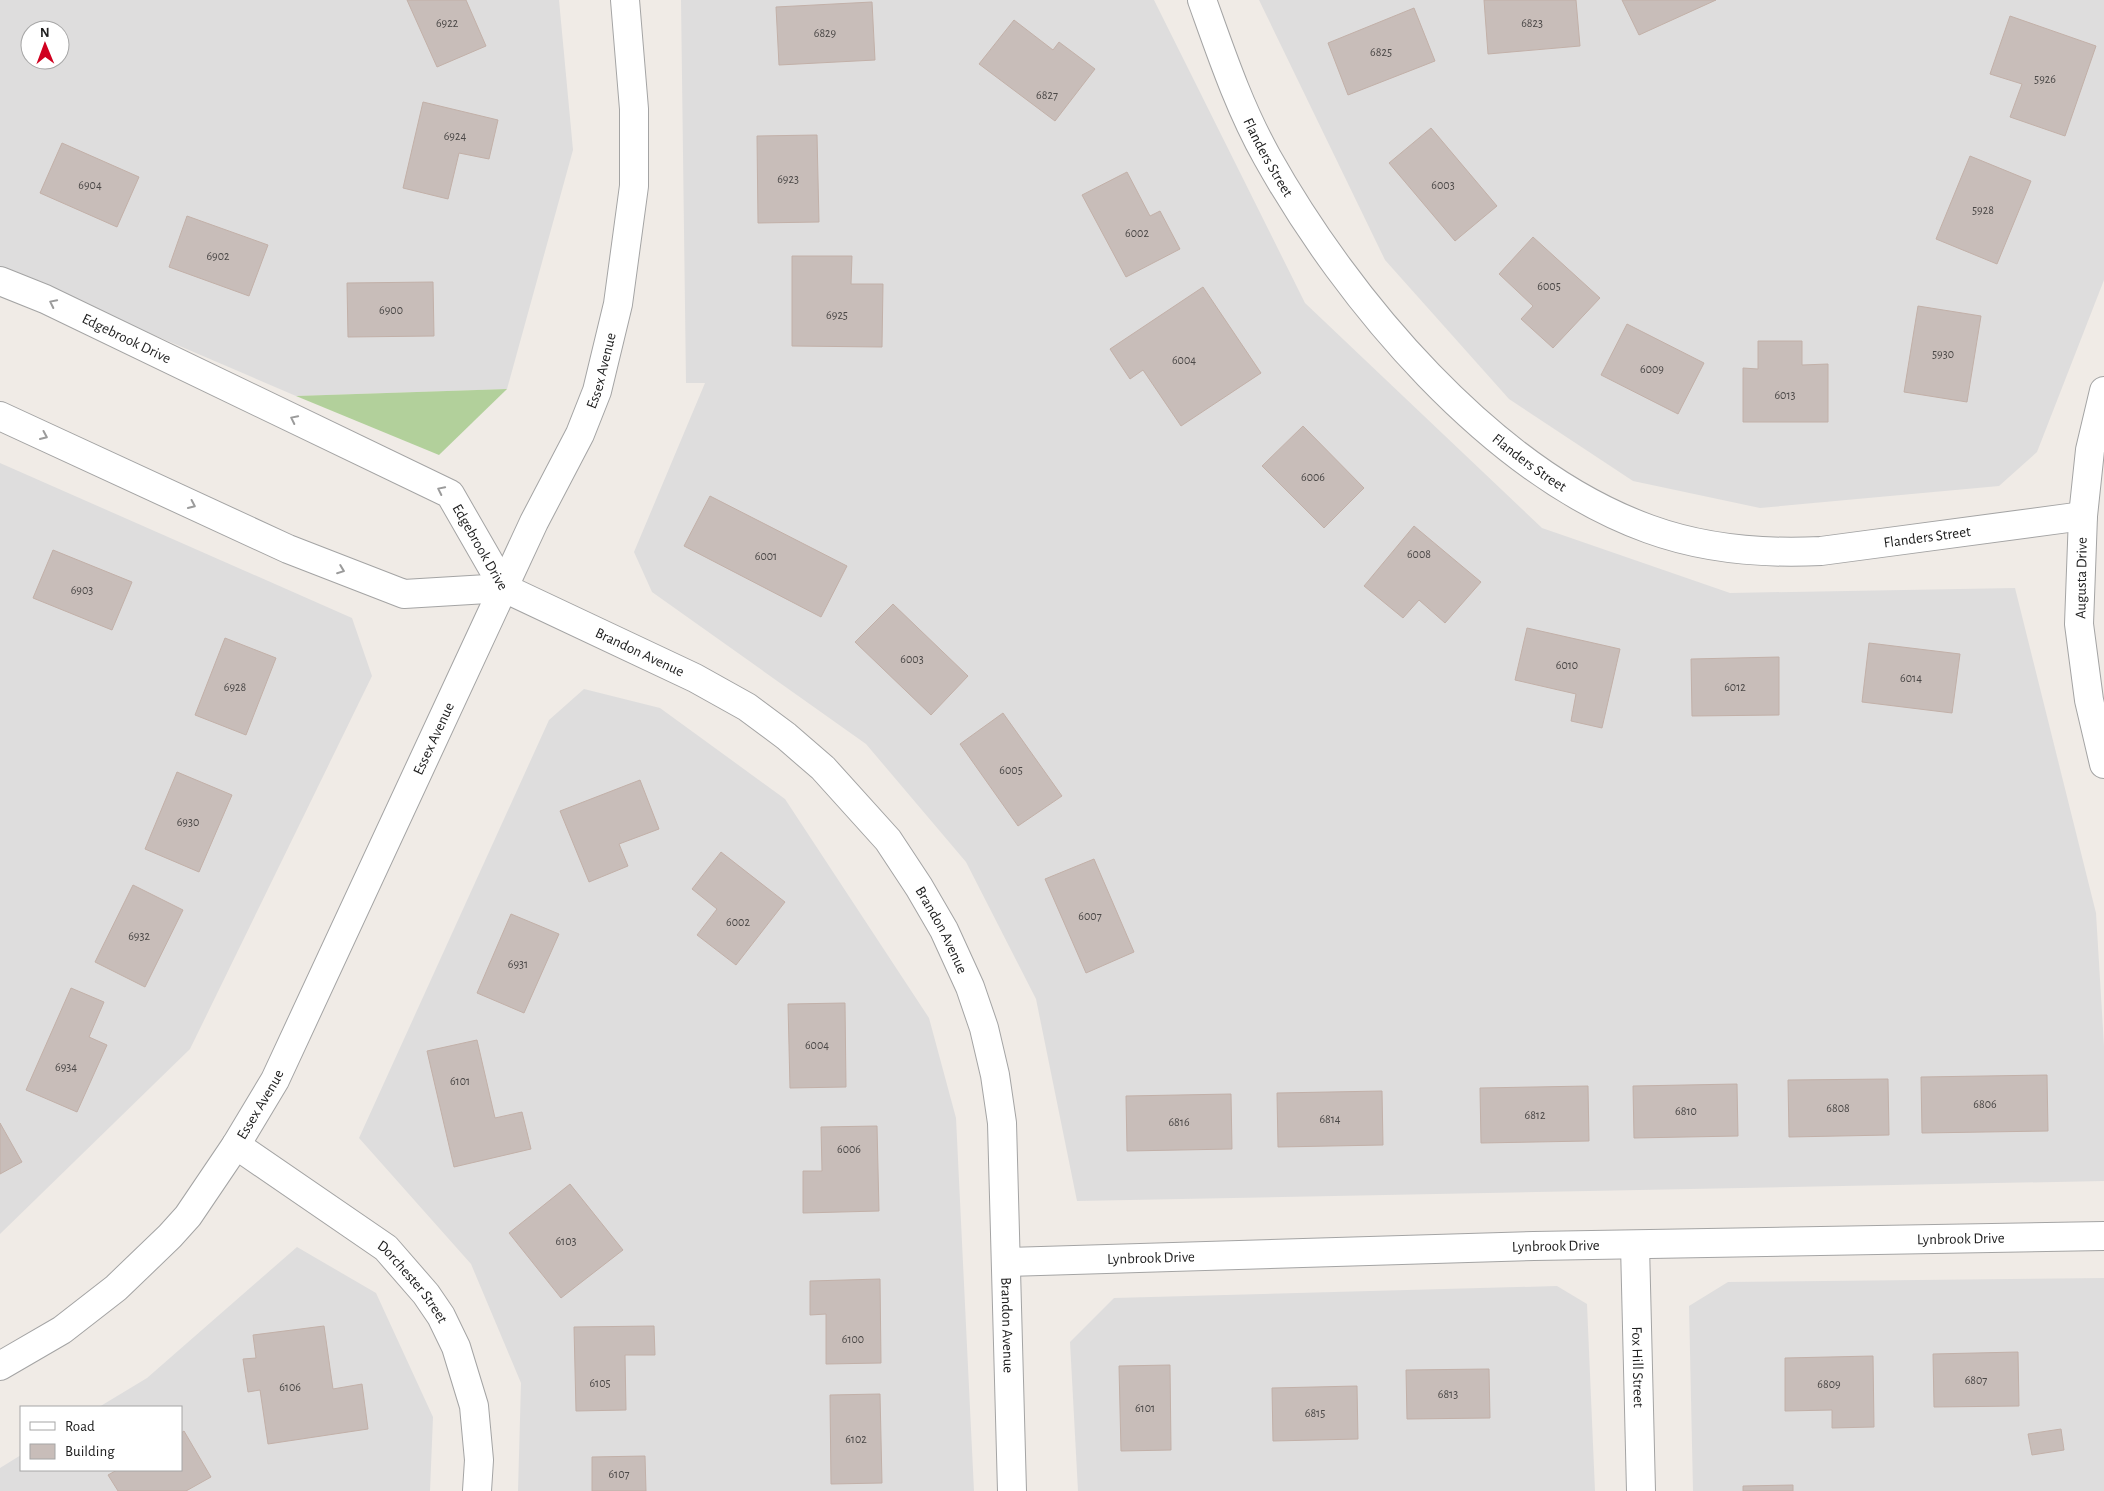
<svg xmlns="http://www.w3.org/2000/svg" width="2104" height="1491" font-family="'Alegreya Sans',sans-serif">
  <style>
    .residential { fill: #dedddd; fill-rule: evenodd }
    .forest { fill: #b2d09b }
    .building { fill: #c8bdb9; stroke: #c2b0a8 }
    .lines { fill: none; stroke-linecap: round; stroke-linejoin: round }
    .minor-casing { stroke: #a4a4a4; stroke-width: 30 }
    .minor { stroke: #fff; stroke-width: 28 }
    .oneway { stroke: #9b9b9b }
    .labels { text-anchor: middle; stroke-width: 5; stroke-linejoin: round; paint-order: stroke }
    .number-label { font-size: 12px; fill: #4a4746 }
    .street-label { font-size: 15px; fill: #202020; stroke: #fff }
  </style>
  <rect width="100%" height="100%" fill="#f0ebe6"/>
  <!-- residential -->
  <g class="residential">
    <path d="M0 0H559L573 150 507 389 296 396 0 269ZM30 30H60V60H30Z"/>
    <path d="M681 0H1154L1305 303 1542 528 1730 593 2015 588 2096 913 2104 1046V1181L1077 1201 1036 999 966 862 866 744 652 592 634 552 705 383H686Z"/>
    <path d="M1259 0H2104V280L2037 452 1999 486 1760 508 1633 481 1509 399 1385 260Z"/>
    <path d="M0 463 352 618 372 676 190 1049 0 1234Z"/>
    <path d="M584 689 660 708 785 799 929 1018 956 1118 974 1491H518L521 1383 471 1264 359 1138 549 720Z"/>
    <path d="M297 1247 376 1293 433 1417 430 1491H0V1468L21 1455V1470H181V1407H99L147 1378Z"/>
    <path d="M2104 1278V1491H1693L1689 1306 1728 1282Z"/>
    <path d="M1557 1286 1587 1304 1595 1491H1078L1070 1342 1114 1298Z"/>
  </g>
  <!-- forest -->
  <path class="forest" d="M507 389 439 455 296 396Z"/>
  <!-- building -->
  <g class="building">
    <path d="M407 0H466L486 46 437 67Z"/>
    <path d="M1484 0H1576L1580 46 1488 54Z"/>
    <path d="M1622 0H1716L1639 35Z"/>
    <path d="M872 2 875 60 779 65 776 7Z"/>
    <path d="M1414 8 1435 61 1348 95 1328 43Z"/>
    <path d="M2010 16 2096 46 2065 136 2010 117 2022 84 1990 74Z"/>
    <path d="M1014 20 1053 50 1059 42 1095 69 1055 121 979 64Z"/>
    <path d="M423 102 498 120 489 159 459 153 448 199 403 188Z"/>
    <path d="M1431 128 1497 206 1455 241 1389 163Z"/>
    <path d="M817 135 819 222 758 223 757 136Z"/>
    <path d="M62 143 139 177 117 227 40 193Z"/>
    <path d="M1970 156 2031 181 1997 264 1936 239Z"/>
    <path d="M1127 172 1150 216 1160 211 1180 249 1126 277 1082 195Z"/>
    <path d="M187 216 268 245 249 296 169 267Z"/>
    <path d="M1533 237 1600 298 1553 348 1521 319 1533 306 1499 274Z"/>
    <path d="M792 256H852L851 284H883L882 347 792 346Z"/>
    <path d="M433 282 434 336 348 337 347 283Z"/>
    <path d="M1203 287 1261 373 1181 426 1143 370 1130 379 1110 349Z"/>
    <path d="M1918 306 1981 316 1967 402 1904 392Z"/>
    <path d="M1627 324 1704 363 1678 414 1601 375Z"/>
    <path d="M1758 341H1802V365L1828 364V422H1743V368L1758 369Z"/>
    <path d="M1303 426 1364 488 1324 528 1262 466Z"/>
    <path d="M710 496 847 566 821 617 684 546Z"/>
    <path d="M1414 526 1481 582 1445 623 1419 600 1403 618 1364 586Z"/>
    <path d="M53 550 132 582 112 630 33 598Z"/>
    <path d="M893 604 968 676 931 715 855 642Z"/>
    <path d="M1527 628 1620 649 1602 728 1571 721 1576 694 1515 680Z"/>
    <path d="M225 638 276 658 246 735 195 715Z"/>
    <path d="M1869 643 1960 654 1952 713 1862 702Z"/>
    <path d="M1779 657V715L1692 716 1691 659Z"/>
    <path d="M1003 713 1062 796 1018 826 960 744Z"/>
    <path d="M177 772 232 795 199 872 145 849Z"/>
    <path d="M640 780 659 829 619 844 628 866 589 882 560 811Z"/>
    <path d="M721 852 785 902 736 965 697 935 717 909 692 889Z"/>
    <path d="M1094 859 1134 952 1086 973 1045 879Z"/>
    <path d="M133 885 183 910 145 987 95 962Z"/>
    <path d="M511 914 559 934 524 1013 477 993Z"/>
    <path d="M71 988 104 1002 89 1037 107 1045 77 1112 26 1090Z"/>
    <path d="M845 1003 846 1087 790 1088 788 1004Z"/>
    <path d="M477 1040 495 1118 522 1112 531 1149 454 1167 427 1051Z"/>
    <path d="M2047 1075 2048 1131 1922 1133 1921 1077Z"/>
    <path d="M1888 1079 1889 1135 1789 1137 1788 1080Z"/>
    <path d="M1737 1084 1738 1136 1634 1138 1633 1086Z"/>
    <path d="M1588 1086 1589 1141 1481 1143 1480 1088Z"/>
    <path d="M1382 1091 1383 1145 1278 1147 1277 1093Z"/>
    <path d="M1231 1094 1232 1149 1127 1151 1126 1096Z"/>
    <path d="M0 1123 22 1162 0 1174Z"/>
    <path d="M877 1126 879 1211 803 1213V1171H822L821 1127Z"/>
    <path d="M570 1184 623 1250 561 1298 509 1233Z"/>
    <path d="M880 1279 881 1363 826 1364V1314L810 1315V1281Z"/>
    <path d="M324 1326 333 1389 362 1384 368 1429 268 1444 260 1390 248 1392 243 1359 256 1358 253 1335Z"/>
    <path d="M654 1326 655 1355H625L626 1410 576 1411 574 1327Z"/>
    <path d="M2018 1352 2019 1406 1934 1407 1933 1354Z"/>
    <path d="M1873 1356 1874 1427 1832 1428V1410L1785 1411V1358Z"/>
    <path d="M1170 1365 1171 1450 1121 1451 1119 1366Z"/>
    <path d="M1489 1369 1490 1418 1407 1419 1406 1370Z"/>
    <path d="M1357 1386 1358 1439 1273 1441 1272 1388Z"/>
    <path d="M880 1394 882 1483 831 1484 830 1395Z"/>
    <path d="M2061 1429 2064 1450 2032 1455 2028 1434Z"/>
    <path d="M184 1431 211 1477 186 1491H118L108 1475 117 1470H181V1433Z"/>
    <path d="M645 1456 646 1491H592V1457Z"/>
    <path d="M1793 1485V1491H1743V1486Z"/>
  </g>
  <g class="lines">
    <defs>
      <g id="minor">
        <path id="s1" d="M1202 0C1221 53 1239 107 1267 157 1347 300 1491 472 1649 529 1704 549 1762 554 1821 551L2083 516"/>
        <path id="s2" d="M0 281 45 299 450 494 504 588"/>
        <path d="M2104 391 2090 450 2083 516 2079 624 2089 700 2104 764"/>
        <path id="s3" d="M0 416 288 549 404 594 504 588 695 678 747 707 786 736 823 768 888 840 919 887 944 930 970 987 984 1028 995 1075 1002 1123 1012 1491"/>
        <path id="s4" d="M236 1145 386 1248 426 1294 441 1316 456 1347 474 1406 479 1460 477 1491"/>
        <path id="s5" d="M1635 1245 1641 1491"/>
        <path id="s6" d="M1007 1262 1534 1246 2104 1236"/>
        <path id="s7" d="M0 1366 62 1330 116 1288 170 1236 188 1216 236 1145 275 1080 534 522 580 434 597 391 618 304 634 186V109L625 0"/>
      </g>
    </defs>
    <!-- minor casing -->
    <use href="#minor" class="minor-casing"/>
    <!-- minor -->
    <use href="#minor" class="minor"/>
  </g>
  <!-- one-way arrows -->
  <defs><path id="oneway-chevron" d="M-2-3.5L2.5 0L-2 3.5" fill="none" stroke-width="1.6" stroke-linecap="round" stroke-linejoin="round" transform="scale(1.25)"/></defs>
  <g class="oneway">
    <use href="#oneway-chevron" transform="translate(53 303) rotate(-154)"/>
    <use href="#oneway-chevron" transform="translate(294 419) rotate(-154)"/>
    <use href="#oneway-chevron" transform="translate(44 436) rotate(24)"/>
    <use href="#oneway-chevron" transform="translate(441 490) rotate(-154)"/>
    <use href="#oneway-chevron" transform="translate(192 505) rotate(25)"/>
    <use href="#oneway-chevron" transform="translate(341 570) rotate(21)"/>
  </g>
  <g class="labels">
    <!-- number labels -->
    <g class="number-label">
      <text x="447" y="27">6922</text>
      <text x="1532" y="27">6823</text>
      <text x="825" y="37">6829</text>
      <text x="1381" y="56">6825</text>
      <text x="2045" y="83">5926</text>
      <text x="1047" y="99">6827</text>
      <text x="455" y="140">6924</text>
      <text x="788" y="183">6923</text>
      <text x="90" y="189">6904</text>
      <text x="1443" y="189">6003</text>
      <text x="1983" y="214">5928</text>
      <text x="1137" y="237">6002</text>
      <text x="218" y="260">6902</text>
      <text x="1549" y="290">6005</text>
      <text x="391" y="314">6900</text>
      <text x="837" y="319">6925</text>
      <text x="1943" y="358">5930</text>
      <text x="1184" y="364">6004</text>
      <text x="1652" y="373">6009</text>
      <text x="1785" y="399">6013</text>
      <text x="1313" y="481">6006</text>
      <text x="1419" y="558">6008</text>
      <text x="766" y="560">6001</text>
      <text x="82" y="594">6903</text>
      <text x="912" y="663">6003</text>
      <text x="1567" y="669">6010</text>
      <text x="1911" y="682">6014</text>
      <text x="235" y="691">6928</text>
      <text x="1735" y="691">6012</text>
      <text x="1011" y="774">6005</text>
      <text x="188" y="826">6930</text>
      <text x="1090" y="920">6007</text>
      <text x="738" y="926">6002</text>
      <text x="139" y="940">6932</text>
      <text x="518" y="968">6931</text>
      <text x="817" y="1049">6004</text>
      <text x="66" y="1071">6934</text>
      <text x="460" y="1085">6101</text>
      <text x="1985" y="1108">6806</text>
      <text x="1838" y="1112">6808</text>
      <text x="1686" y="1115">6810</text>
      <text x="1535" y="1119">6812</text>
      <text x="1330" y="1123">6814</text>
      <text x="1179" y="1126">6816</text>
      <text x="849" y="1153">6006</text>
      <text x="566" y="1245">6103</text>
      <text x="853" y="1343">6100</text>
      <text x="1976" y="1384">6807</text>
      <text x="600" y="1387">6105</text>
      <text x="1829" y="1388">6809</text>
      <text x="290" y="1391">6106</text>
      <text x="1448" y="1398">6813</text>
      <text x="1145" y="1412">6101</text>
      <text x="1315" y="1417">6815</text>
      <text x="856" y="1443">6102</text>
      <text x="619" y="1478">6107</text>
    </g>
    <!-- street labels -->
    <g class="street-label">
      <text dy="5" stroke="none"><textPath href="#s1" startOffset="171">Flanders Street</textPath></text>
      <text dy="5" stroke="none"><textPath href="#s2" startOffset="139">Edgebrook Drive</textPath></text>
      <text dy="5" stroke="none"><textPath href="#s7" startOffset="1185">Essex Avenue</textPath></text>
      <text dy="5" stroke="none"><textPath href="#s1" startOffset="576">Flanders Street</textPath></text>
      <text dy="5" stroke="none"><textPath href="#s1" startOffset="995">Flanders Street</textPath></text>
      <text dy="5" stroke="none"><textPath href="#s2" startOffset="559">Edgebrook Drive</textPath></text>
      <text transform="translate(2081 578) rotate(-89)" y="5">Augusta Drive</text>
      <text dy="5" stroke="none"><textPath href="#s3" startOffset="692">Brandon Avenue</textPath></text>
      <text dy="5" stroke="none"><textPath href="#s7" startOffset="780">Essex Avenue</textPath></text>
      <text dy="5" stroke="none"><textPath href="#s3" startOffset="1112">Brandon Avenue</textPath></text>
      <text dy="5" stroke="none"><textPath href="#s7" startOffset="375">Essex Avenue</textPath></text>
      <text dy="5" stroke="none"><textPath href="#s6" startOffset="954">Lynbrook Drive</textPath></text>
      <text dy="5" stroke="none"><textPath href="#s6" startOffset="549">Lynbrook Drive</textPath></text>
      <text dy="5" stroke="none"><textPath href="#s6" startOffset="144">Lynbrook Drive</textPath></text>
      <text dy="5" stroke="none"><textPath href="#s4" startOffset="225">Dorchester Street</textPath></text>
      <text dy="5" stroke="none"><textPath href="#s3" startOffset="1518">Brandon Avenue</textPath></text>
      <text dy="5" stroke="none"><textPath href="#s5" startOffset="122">Fox Hill Street</textPath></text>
    </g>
  </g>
  <!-- legend -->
  <rect x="20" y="1406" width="162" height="65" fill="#ffffff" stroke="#a6a6a6"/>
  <rect x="30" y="1422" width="25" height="8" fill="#ffffff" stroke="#a6a6a6"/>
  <text x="65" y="1431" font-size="15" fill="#202020">Road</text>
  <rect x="30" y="1444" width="25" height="15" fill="#c8bdb9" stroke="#a6a6a6"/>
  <text x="65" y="1456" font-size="15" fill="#202020">Building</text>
  <!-- north arrow -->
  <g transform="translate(45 45) rotate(359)"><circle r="24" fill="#ffffff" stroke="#a6a6a6"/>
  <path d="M0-4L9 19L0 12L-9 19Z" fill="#d0001f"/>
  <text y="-8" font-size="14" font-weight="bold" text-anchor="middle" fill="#202020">N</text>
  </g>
</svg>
